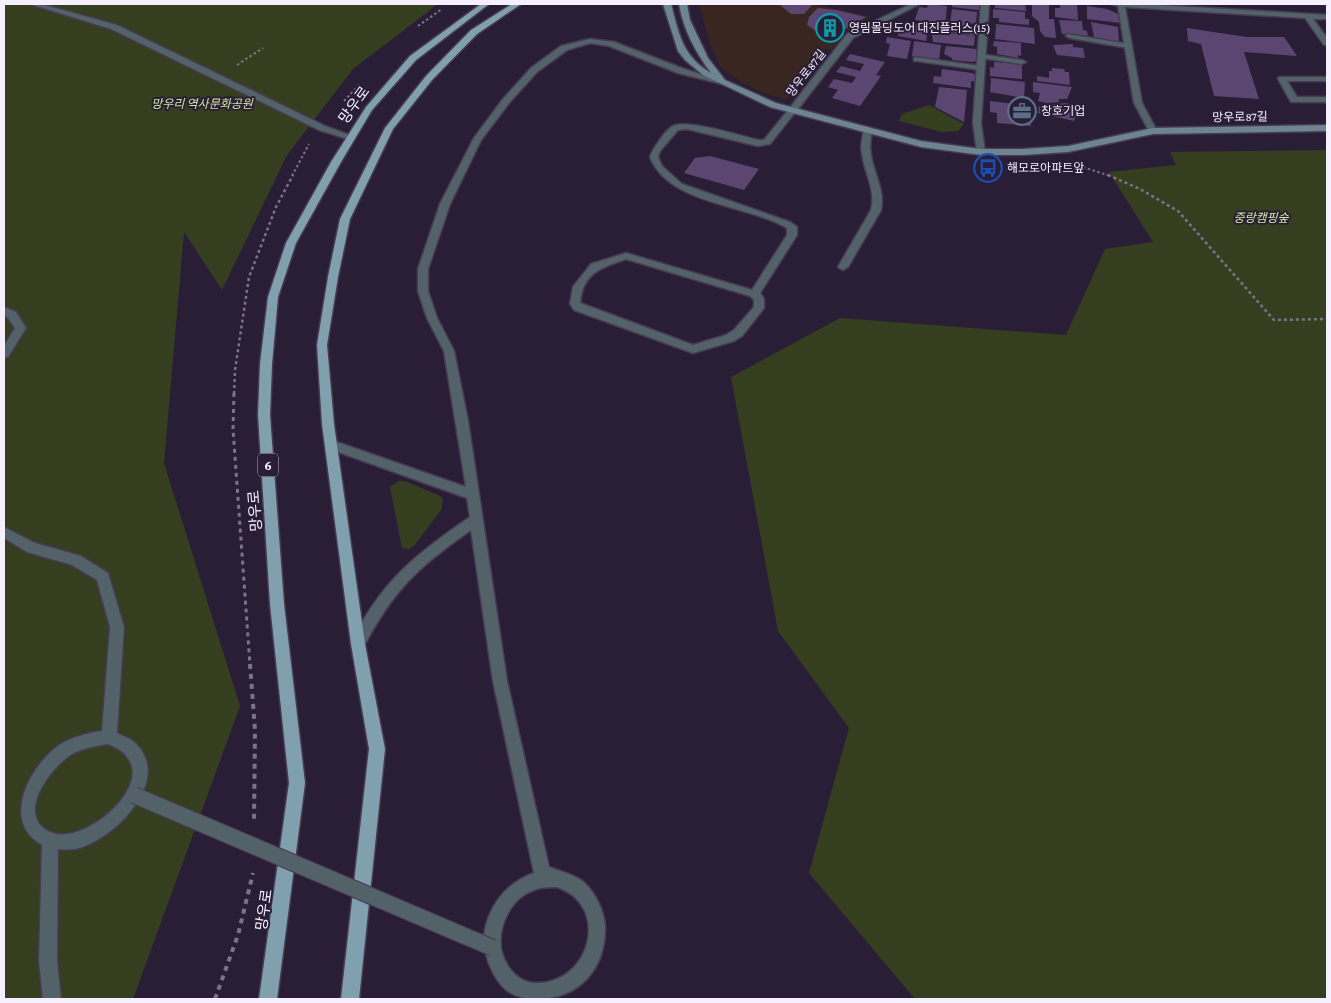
<svg xmlns="http://www.w3.org/2000/svg" width="1331" height="1003" font-family="'Crimson Pro','Noto Sans KR',serif">
  <style>
    .commercial { fill: #392620 }
    .green { fill: #353f20 }
    .building { fill: #5b4672 }
    .lines { fill: none; stroke-linecap: round; stroke-linejoin: round }
    .lane-casing { stroke: #473b53; stroke-width: 3 }
    .street-casing { stroke: #473b53; stroke-width: 3 }
    .secondary-casing { stroke: #473b53; stroke-width: 3 }
    .primary-casing { stroke: #473b53; stroke-width: 3 }
    .path-far3 { stroke: #7d7388; stroke-width: 2; stroke-dasharray: 2.5 2.5; stroke-linecap: butt }
    .path-far2 { stroke: #7d7388; stroke-width: 2.5; stroke-dasharray: 3 3; stroke-linecap: butt }
    .path-far1 { stroke: #7d7388; stroke-width: 3; stroke-dasharray: 4 4; stroke-linecap: butt }
    .path { stroke: #7d7388; stroke-width: 4; stroke-dasharray: 5 5; stroke-linecap: butt }
    .lane { fill: #536269; fill-rule: evenodd }
    .street { fill: #536269; fill-rule: evenodd }
    .secondary { fill: #6c8591; fill-rule: evenodd }
    .primary { fill: #80a0af; fill-rule: evenodd }
    .street-bridge-casing { stroke: #473b53; stroke-width: 18; stroke-linecap: butt }
    .street-bridge { stroke: #536269; stroke-width: 16 }
    .labels { text-anchor: middle; stroke-width: 4; stroke-linejoin: round; paint-order: stroke }
    .far-poi-label { font-size: 12px; fill: #f6f0fe; stroke: #2a1e37; text-anchor: start }
    .far-street-label { font-size: 12px; fill: #f6f0fe; stroke: #2a1e37 }
    .far-park-label { font-size: 12px; font-style: italic; fill: #cee99c; stroke: #2a1e37 }
    .shield { fill: #2a1e37; stroke: #b9b1c2; stroke-width: 1 }
    .shield-label { font-size: 14px; font-weight: bold; fill: #f6f0fe }
    .street-label { font-size: 15px; fill: #f6f0fe; stroke: #2a1e37 }
  </style>
  <rect width="100%" height="100%" fill="#2a1e37"/>
  <!-- commercial -->
  <path class="commercial" d="M699 4H813L871 17 845 32 832 50 826 49 787 100 761 92 741 82 720 66 710 44Z"/>
  <!-- green -->
  <g class="green">
    <path d="M4 4H438L353 69 287 155 222 290 184 232 164 463 240 706 133 999H4Z"/>
    <path d="M929 105 964 124 958 131 942 132 899 121 902 114Z"/>
    <path d="M1327 150V999H915L809 873 849 728 778 631 731 377 840 318 1066 335 1105 249 1153 242 1109 172 1176 165 1170 152Z"/>
    <path d="M399 481H405L440 496 443 499 441 510 414 546 409 549 402 548 390 487Z"/>
  </g>
  <!-- building -->
  <g class="building">
    <path d="M779 4H806L812 5 804 14H791Z"/>
    <path d="M928 4 947 6 945 26 938 25 939 23 915 20 919 7 927 8Z"/>
    <path d="M952 4H980L979 10 952 7Z"/>
    <path d="M995 4H1025L1026 11 995 8Z"/>
    <path d="M1032 4H1049V19H1054L1056 38 1045 37 1040 31 1039 22 1032 16Z"/>
    <path d="M1060 4H1077L1078 20 1055 17V8H1060Z"/>
    <path d="M1087 6 1107 9 1120 15 1121 23 1087 19Z"/>
    <path d="M818 8 836 10 866 17 842 31 834 43 807 25 809 17Z"/>
    <path d="M952 9 977 12 976 24 969 23 968 30 962 29V25L950 24Z"/>
    <path d="M993 9 1025 12V19H1029V25L999 22V18H993Z"/>
    <path d="M1059 20 1082 21 1083 30 1087 31 1088 36 1062 34Z"/>
    <path d="M905 22 929 26 926 41 898 36 899 31H902Z"/>
    <path d="M1091 22 1118 27 1119 42 1094 37Z"/>
    <path d="M996 24 1034 28 1035 44 995 39Z"/>
    <path d="M1187 28 1247 37H1284L1297 56 1244 52 1259 99 1214 96 1201 44 1188 41Z"/>
    <path d="M934 31 975 36 974 46 933 42 932 35H934Z"/>
    <path d="M887 37 911 41 907 59 887 56 890 44 886 43Z"/>
    <path d="M914 41 941 45 939 60 912 56Z"/>
    <path d="M994 41 1021 43V56L1018 55V58L997 54V47L993 46Z"/>
    <path d="M1073 44V47L1083 48 1085 58 1057 55 1053 45Z"/>
    <path d="M946 46 977 49 976 61 972 62 952 60V58L944 54Z"/>
    <path d="M850 54 885 62 876 75 881 76 860 106 832 98 838 90 828 87 834 79 852 83 856 77 836 72 841 66 860 71 864 64 846 60Z"/>
    <path d="M994 62 1022 64V79L990 76V67L994 68Z"/>
    <path d="M1052 68 1064 69 1065 72H1069L1070 85 1037 81V76L1049 78V71H1052Z"/>
    <path d="M942 69 972 73 976 75 975 82 971 81V88L933 83 934 76 941 77Z"/>
    <path d="M991 78 1025 82 1024 98 990 92Z"/>
    <path d="M1033 82 1072 87 1067 99H1059V102L1047 103 1038 101 1040 93 1033 92Z"/>
    <path d="M939 87 967 90 964 122 935 107Z"/>
    <path d="M990 101 1030 106 1031 126 997 123V113L990 112Z"/>
    <path d="M1065 103 1079 106 1074 121 1038 113 1039 106Z"/>
    <path d="M710 156 759 169 744 190 684 173 695 158Z"/>
  </g>
  <g class="lines">
    <defs>
      <g id="lane">
        <path d="M30 4H41L117 25 325 126 355 137 351 140 319 130 111 29Z"/>
        <path d="M934 26 983 32 987 34 983 36 937 30 933 28Z"/>
        <path d="M1067 34 1128 44 1132 46 1128 48 1070 38 1066 36Z"/>
        <path d="M979 54 1022 60 1026 62 1022 64 982 58 978 56Z"/>
        <path d="M914 57 981 66 985 68 981 70 917 61H914Z"/>
        <path d="M789 109 796 111 770 144 758 146 687 129 678 130 660 151 658 157 662 166 682 184 790 222 797 227V235L760 293 764 299V308L742 336 734 341 693 353 574 310 570 304 573 287 591 264 626 253 752 290 787 235V228C747 204 669 205 650 157 652 150 666 129 673 126 687 119 741 136 758 140H764ZM626 259 750 296 754 300V307L734 330 726 335 693 345 580 303C583 272 601 268 626 259Z"/>
        <path d="M868 127 872 130C871 138 869 146 871 155 874 175 885 189 881 210L848 267 843 270 838 267 871 210C876 189 865 175 862 154 860 146 862 138 864 130Z"/>
      </g>
      <g id="street">
        <path d="M911 4H920L853 38 795 113H789V109L847 34Z"/>
        <path d="M981 4H989L981 123 985 152 981 155 977 152 973 123Z"/>
        <path d="M1111 4H1142L1327 15V19H1313L1327 38V45H1324L1305 18 1125 7 1142 103 1157 131 1153 134 1149 131 1134 103 1118 6Z"/>
        <path d="M590 39 614 42 684 69 726 82 722 84 678 73 609 46 590 43 567 50 537 72 509 103 481 140 450 204 428 269V291L437 318 454 351 468 421 507 681 549 867C559 871 572 874 581 880 594 890 604 910 605 926 606 968 580 999 537 999 511 999 499 988 489 964 483 947 482 933 489 916 498 895 512 881 534 873L493 681 471 530C418 567 393 590 363 648L358 650 353 648 351 644C379 583 416 554 470 517L467 498 327 448 325 445 327 442 331 440 466 487 444 351 427 318 418 291V269L440 204 474 138 503 99 531 68 561 46ZM557 887C611 905 591 984 536 983 519 983 507 969 502 953 496 929 510 898 534 890 541 887 549 887 557 887Z"/>
        <path d="M1279 77H1327V81H1287L1297 97H1327V102H1291L1278 79Z"/>
        <path d="M4 307 16 312 26 328 8 357 4 358V346L15 328 8 318 4 315Z"/>
        <path d="M4 527 35 543 81 556 108 573 124 627 117 733C122 736 130 738 134 742 173 777 120 833 85 846 76 850 67 850 58 849L57 961 61 999H43L39 961 42 845C0 822 30 766 58 746 71 737 87 733 102 731L110 627 97 580 72 565 27 552 4 538ZM108 744C117 748 124 751 129 760 149 791 81 847 50 832 14 815 51 767 72 754 83 748 96 746 108 744Z"/>
      </g>
      <path id="secondary" d="M663 4H671C679 34 682 56 711 73 696 53 683 29 679 4H687L690 20 708 58 725 80 776 103 921 141 981 149H1023L1068 146 1153 128 1327 125V131L1153 134 1068 152 1023 155H981L921 147 770 107 703 75 685 60 678 51Z"/>
      <g id="primary">
        <path d="M481 4H489L416 60 372 110 341 162 296 243 278 297 272 364 270 415 284 604 305 783 277 999H259L289 783 270 604 258 415 260 364 268 297 286 243 331 162 366 107 410 56Z"/>
        <path d="M512 4H521L477 34 432 80 393 129 350 219 338 277 327 345 334 424 365 644 385 749 359 999H341L369 749 351 644 322 424 317 345 328 277 340 219 385 128 426 76 471 30Z"/>
      </g>
    </defs>
    <!-- lane casing -->
    <use href="#lane" class="lane-casing"/>
    <!-- street casing -->
    <use href="#street" class="street-casing"/>
    <!-- secondary casing -->
    <use href="#secondary" class="secondary-casing"/>
    <!-- primary casing -->
    <use href="#primary" class="primary-casing"/>
    <!-- path-far3 -->
    <g class="path-far3">
      <path d="M418 26 442 9"/>
      <path d="M237 65 263 48"/>
      <path d="M344 101 361 83"/>
      <path d="M1083 167 1110 176"/>
      <path d="M292 176 309 144"/>
    </g>
    <!-- path-far2 -->
    <g class="path-far2">
      <path d="M1108 175 1140 189 1178 211 1274 320 1327 319"/>
      <path d="M234 394 235 370 249 277 276 207 293 175"/>
    </g>
    <!-- path-far1 -->
    <path class="path-far1" d="M234 393 233 429 250 665"/>
    <!-- path -->
    <g class="path">
      <path d="M250 664 255 730 254 819"/>
      <path d="M215 999 238 935 253 873"/>
    </g>
    <!-- lane -->
    <use href="#lane" class="lane"/>
    <!-- street -->
    <use href="#street" class="street"/>
    <!-- secondary -->
    <use href="#secondary" class="secondary"/>
    <!-- primary -->
    <use href="#primary" class="primary"/>
    <defs>
      <path id="street-bridge" d="M134 795 493 948"/>
    </defs>
    <!-- street-bridge casing -->
    <use href="#street-bridge" class="street-bridge-casing"/>
    <!-- street-bridge -->
    <use href="#street-bridge" class="street-bridge"/>
  </g>
  <!-- icons -->
  <defs>
    <symbol id="building-ring" viewBox="-11 -11 22 22"><circle r="9.5" fill="#2a1e37" stroke="#0f9aa8" stroke-width="1.5"/><path d="M-4-6H4V6H1V3H-1V6H-4ZM-2.5-4.3h1.7v1.8h-1.7ZM.8-4.3h1.7v1.8H.8ZM-2.5-1h1.7V.8h-1.7ZM.8-1h1.7V.8H.8Z" fill="#0f9aa8"/></symbol>
    <symbol id="office-ring" viewBox="-11 -11 22 22"><circle r="9.5" fill="#2a1e37" stroke="#5c6f8a" stroke-width="1.5"/><path d="M-6-3h4V-5.5h4V-3h4V5H-6ZM-1-4.5V-3h2v-1.5ZM-6 0V1H6V0Z" fill="#5c6f8a"/></symbol>
    <symbol id="bus-ring" viewBox="-11 -11 22 22"><circle r="9.5" fill="#2a1e37" stroke="#1a4fb4" stroke-width="1.5"/><path d="M-5-6H5V4H4V6H2V4H-2V6H-4V4H-5ZM-3.5-4V0h7V-4ZM-3.5 1.2v1.5H-2V1.2ZM2 1.2v1.5H3.5V1.2Z" fill="#1a4fb4"/></symbol>
  </defs>
  <g fill-rule="evenodd">
    <use href="#building-ring" x="814" y="12" width="32" height="32"/>
    <use href="#office-ring" x="1006" y="95" width="32" height="32"/>
    <use href="#bus-ring" x="972" y="152" width="32" height="32"/>
  </g>
  <g class="labels">
    <!-- far-poi labels -->
    <g class="far-poi-label">
      <text x="849" y="32">영림몰딩도어 대진플러스(15)</text>
      <text x="1041" y="115">창호기업</text>
      <text x="1007" y="172">해모로아파트앞</text>
    </g>
    <!-- far-street labels -->
    <g class="far-street-label">
      <text transform="translate(806 73) rotate(-52)" y="4">망우로87길</text>
      <text transform="translate(1240 117) rotate(-1)" y="4">망우로87길</text>
    </g>
    <!-- far-park labels -->
    <g class="far-park-label">
      <text x="202" y="108">망우리 역사문화공원</text>
      <text x="1261" y="222">중랑캠핑숲</text>
    </g>
    <!-- shield labels -->
    <rect class="shield" x="258" y="453.5" width="20" height="23" rx="4"/>
    <g class="shield-label">
      <text x="268" y="470">6</text>
    </g>
    <!-- street labels -->
    <g class="street-label">
      <text transform="translate(354 105) rotate(-54)" y="5">망우로</text>
      <text transform="translate(255 511) rotate(-94)" y="5">망우로</text>
      <text transform="translate(264 910) rotate(-82)" y="5">망우로</text>
    </g>
  </g>
  <!-- border -->
  <rect width="1331" height="1003" fill="none" stroke="#f6f0fe" stroke-width="10"/>
</svg>
